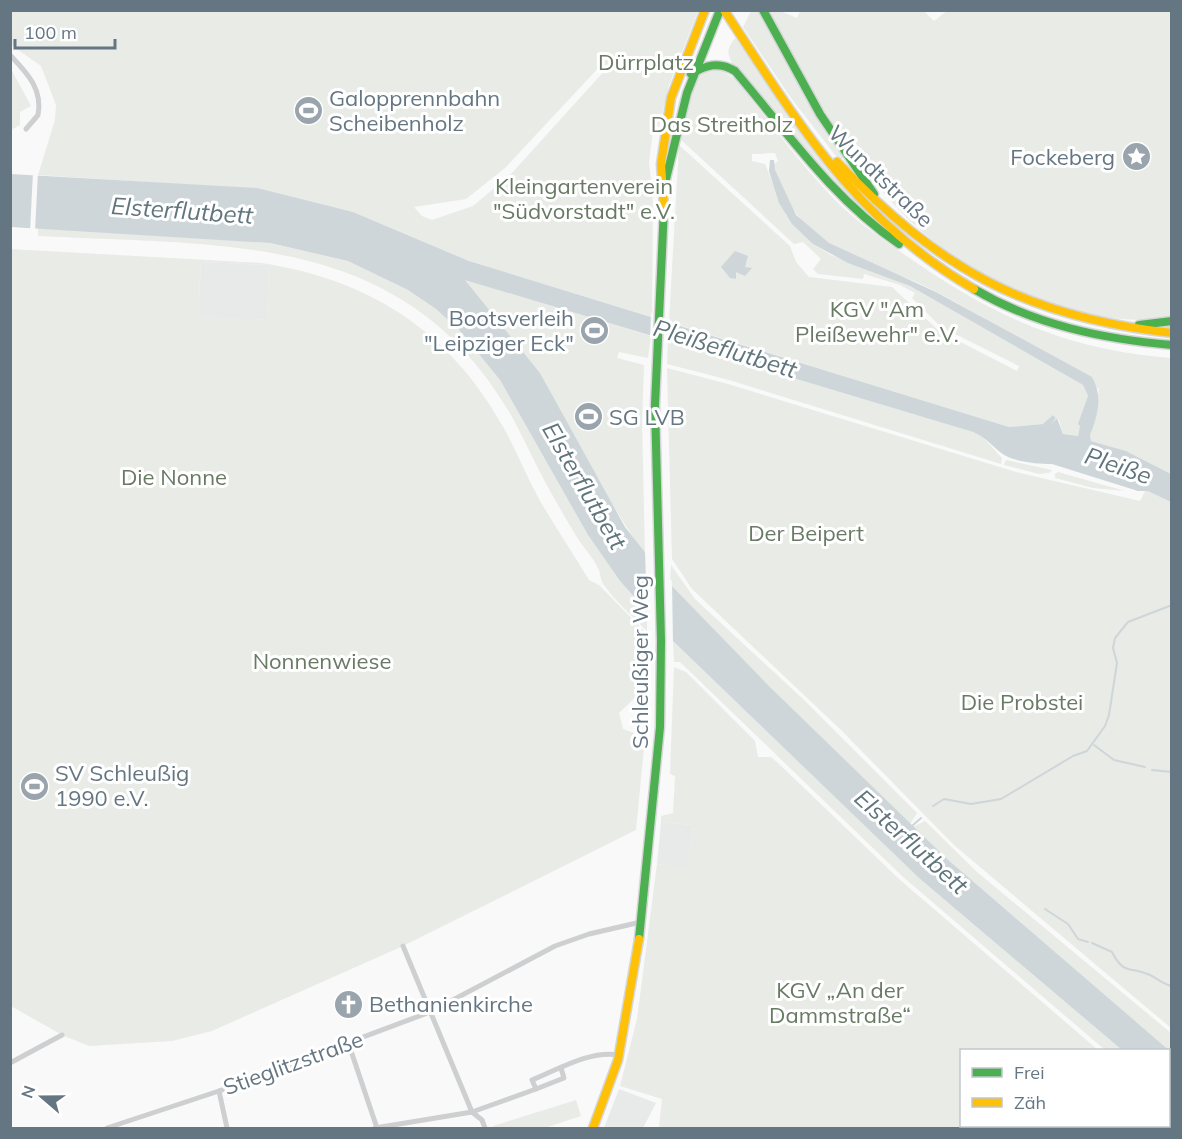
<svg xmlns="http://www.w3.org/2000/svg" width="1182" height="1139" font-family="Mulish,sans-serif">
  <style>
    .built { fill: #e8e9e9 }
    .green { fill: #e8ebe6; fill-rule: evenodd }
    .water { fill: #ced6d9 }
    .pier { fill: #f9f9f9 }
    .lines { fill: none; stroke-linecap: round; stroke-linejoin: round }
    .stream { stroke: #ced6d9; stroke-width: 2 }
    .fast-casing { stroke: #d5d6d7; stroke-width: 11 }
    .slow-casing { stroke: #d5d6d7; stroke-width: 11 }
    .street { stroke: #cecfd0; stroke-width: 5 }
    .fast { stroke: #4caf50; stroke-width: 8 }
    .slow { stroke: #ffc107; stroke-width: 8 }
    .labels { text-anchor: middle; stroke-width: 6; stroke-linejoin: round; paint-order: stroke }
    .park-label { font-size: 22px; fill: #687a64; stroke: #fff }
    .poi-label { font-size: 22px; fill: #657683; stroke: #fff; text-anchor: start }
    .street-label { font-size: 22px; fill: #657683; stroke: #fff }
    .water-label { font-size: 24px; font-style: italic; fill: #60757c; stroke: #fff }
  </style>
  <rect width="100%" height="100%" fill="#f9f9f9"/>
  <!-- built -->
  <g class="built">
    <path d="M201 262 269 265 267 320 198 317Z"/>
    <path d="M661 822 693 825 688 868 657 864Z"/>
    <path d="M619 1089 656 1103 643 1128H604Z"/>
  </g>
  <!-- green -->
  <g class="green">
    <path d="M948 10 1171 11V316C1132 325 1084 316 1046 303 896 250 840 141 768 11H780L797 18 800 11H924L934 21Z"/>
    <path d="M10 11H698L669 85 659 127 653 130 649 162 653 202 652 317 469 261 353 212 257 189 38 175 55 120 56 105 41 66 11 45ZM603 63 607 68 511 174 473 206 432 220 422 216 414 207 466 199 505 168Z"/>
    <path d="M751 11H759L844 157 839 160 791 98 743 27Z"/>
    <path d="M735 38 857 202 853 206 732 63C726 51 728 48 735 38Z"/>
    <path d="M11 69 31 106 20 112V125L11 130Z"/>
    <path d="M720 69 736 80C768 120 799 163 835 200 858 223 884 241 911 259 995 317 1067 350 1171 358V474L1126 451 1091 441 1090 435 1099 389C1044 356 990 319 933 290 898 272 848 260 818 236 797 219 776 190 774 164L778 161 775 153 752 154V161L765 164 786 215 813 244 831 255 910 286 1083 385 1088 396 1078 436 1063 434 1059 420 1053 415 1044 424 1009 427 669 322 679 145 790 246 796 262 809 277 892 287 939 331 1017 371 1019 366 941 327 912 298 915 293 900 285 864 274 863 279 818 274 813 269 821 259 803 242 794 244 679 138 693 87 700 72Z"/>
    <path d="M38 228 270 243 348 261 408 290 436 309 460 331 500 380 588 535 620 581 647 613V631C632 616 616 602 604 585 600 580 601 574 598 568 594 559 586 550 580 542 572 529 564 516 557 503 540 475 527 444 511 415 404 230 224 246 38 236Z"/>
    <path d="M10 249 261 263C367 279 448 329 502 425 517 451 528 480 543 506 558 531 574 555 589 580L599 585 648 635 647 686 619 713 623 729 645 737 636 830 403 946 212 1031 172 1041 89 1046 62 1035 11 1006ZM201 262 269 265 267 320 198 316Z"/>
    <path d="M464 279 651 336 648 358 619 352 617 358 644 365 642 422 645 556 598 482 540 373Z"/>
    <path d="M668 341 973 432 981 435 1002 458 1001 464 729 380 667 364Z"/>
    <path d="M667 368 728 384 1016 472 1140 501 1145 491H1149L1171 502V1028L955 846 841 730 692 589 672 559Z"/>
    <path d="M1006 460 1052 470 1049 473 1039 474 1004 465Z"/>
    <path d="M1058 472 1125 491 1093 488 1055 478V474Z"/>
    <path d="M671 565 695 599 804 700 917 813 910 824 770 687 670 584Z"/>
    <path d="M673 641 919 878 1122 1050H1105L902 876 680 662H674Z"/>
    <path d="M674 667 686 672 755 741 758 757H771L778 763 899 879 1098 1050H962V1126H1168L1169 1110 1171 1113V1128H659L662 1099 620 1086 637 1019 657 864 688 867 693 825 661 822V816L673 813 675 776 670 774Z"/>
    <path d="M925 821 977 872 1171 1033V1052L947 860 913 827Z"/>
    <path d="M576 1100 581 1116 545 1128H494L493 1126Z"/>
  </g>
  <!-- water -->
  <g class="water">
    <path d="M770 160H774L775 170 796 215 829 243 936 292 1092 377C1103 396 1098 415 1090 435L1091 441 1126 451 1171 474V502L1148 491H1138L1052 464C1036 464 1012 462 1000 452 990 444 984 436 973 432L465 280 540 373 625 527 670 584 770 687 947 859 1171 1052V1092L1169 1090 1168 1050H1122L919 878 673 641 620 581 588 535 500 380 460 331 436 309 408 290 348 261 270 243 11 227 10 174 257 188 353 212 469 261 1009 427 1043 424 1053 415 1056 418 1051 424 1057 418 1063 434 1078 436 1080 426 1078 424 1088 396 1083 385 910 286 848 263 813 244 792 224 779 203 769 171Z"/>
    <path d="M735 251 748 256 745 267 752 268 745 276 736 272V279L730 278 721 267Z"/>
  </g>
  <!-- pier -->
  <g class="pier">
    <path d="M33 172H38L35 231H30Z"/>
    <path d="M651 313 670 319 668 344 650 339Z"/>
    <path d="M645 550 672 581 673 645 647 617Z"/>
  </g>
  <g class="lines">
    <!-- stream -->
    <g class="stream">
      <path d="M1094 745 1114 760 1145 767"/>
      <path d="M1152 770 1172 772"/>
      <path d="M933 806 944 799 971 804 1001 799 1073 756 1087 751 1105 726 1109 715 1117 663 1113 648 1115 638 1128 622 1172 605"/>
      <path d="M912 826 921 818"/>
      <path d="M1045 909 1068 924 1078 939 1088 942"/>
      <path d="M1092 943 1112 952C1124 976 1131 966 1150 975 1158 979 1163 984 1172 986"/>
    </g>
    <defs>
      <g id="fast">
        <path d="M763 10 820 114 874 194"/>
        <path d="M691 74C706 65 719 61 735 71 787 132 832 198 899 244"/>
        <path d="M666 179 687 93 720 10"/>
        <path d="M974 289C1035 325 1103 339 1172 345"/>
        <path d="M1139 325 1172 321"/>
        <path d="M639 939 660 727 661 641 655 405 664 207"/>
      </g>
      <g id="slow">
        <path d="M724 10C798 122 854 220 974 289"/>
        <path d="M837 162C938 268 1025 317 1172 333"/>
        <path d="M664 207 661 164 671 98 705 10"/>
        <path d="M593 1128 618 1060 639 939"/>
      </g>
    </defs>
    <!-- fast casing -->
    <use href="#fast" class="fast-casing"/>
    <!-- slow casing -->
    <use href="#slow" class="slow-casing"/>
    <!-- street -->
    <g class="street">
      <path d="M10 55C27 73 43 89 38 115L26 129"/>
      <path d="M403 946 472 1112 482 1120 485 1128"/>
      <path d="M348 1042 377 1128"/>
      <path d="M10 1063 62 1035"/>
      <path d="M561 1068 564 1078 536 1089 532 1080C559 1069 590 1050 619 1055"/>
      <path d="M219 1091 227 1128"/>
      <path d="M107 1128 219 1091 430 1012 555 946 589 934 641 922"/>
      <path d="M375 1128 472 1112 536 1089"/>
    </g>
    <!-- fast -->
    <use href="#fast" class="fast"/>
    <!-- slow -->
    <use href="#slow" class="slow"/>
  </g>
  <!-- icons -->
  <defs>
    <symbol id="stadium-disc" viewBox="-11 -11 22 22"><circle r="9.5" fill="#99a4ac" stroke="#fff"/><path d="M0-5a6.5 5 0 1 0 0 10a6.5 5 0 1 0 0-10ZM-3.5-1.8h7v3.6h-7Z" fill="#fff"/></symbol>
    <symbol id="sight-disc" viewBox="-11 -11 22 22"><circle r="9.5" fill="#99a4ac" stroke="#fff"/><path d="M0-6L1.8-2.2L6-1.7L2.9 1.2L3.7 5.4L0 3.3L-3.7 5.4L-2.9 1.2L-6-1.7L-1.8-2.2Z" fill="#fff"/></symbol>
    <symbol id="church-disc" viewBox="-11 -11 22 22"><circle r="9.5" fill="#99a4ac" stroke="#fff"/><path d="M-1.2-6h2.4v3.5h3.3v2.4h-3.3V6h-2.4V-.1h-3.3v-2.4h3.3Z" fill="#fff"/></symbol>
  </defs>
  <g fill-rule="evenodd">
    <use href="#stadium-disc" x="292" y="94" width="33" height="33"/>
    <use href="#sight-disc" x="1120" y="140" width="33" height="33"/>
    <use href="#stadium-disc" x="578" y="314" width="33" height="33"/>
    <use href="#stadium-disc" x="572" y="400" width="33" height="33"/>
    <use href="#stadium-disc" x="18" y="770" width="33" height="33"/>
    <use href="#church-disc" x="332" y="988" width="33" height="33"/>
  </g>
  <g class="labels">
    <!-- park labels -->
    <g class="park-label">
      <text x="646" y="70">Dürrplatz</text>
      <text x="722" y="132">Das Streitholz</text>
      <text x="584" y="194">Kleingartenverein<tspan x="584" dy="25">"Südvorstadt" e.V.</tspan></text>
      <text x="877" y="317">KGV "Am<tspan x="877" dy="25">Pleißewehr" e.V.</tspan></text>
      <text x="174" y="485">Die Nonne</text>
      <text x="806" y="541">Der Beipert</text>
      <text x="322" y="669">Nonnenwiese</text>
      <text x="1022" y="710">Die Probstei</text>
      <text x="840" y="998">KGV „An der<tspan x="840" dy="25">Dammstraße“</tspan></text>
    </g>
    <!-- poi labels -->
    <g class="poi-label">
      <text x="329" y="106">Galopprennbahn<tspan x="329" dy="25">Scheibenholz</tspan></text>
      <text x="1115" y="165" text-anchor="end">Fockeberg</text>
      <text x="574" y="326" text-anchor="end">Bootsverleih<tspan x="574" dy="25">"Leipziger Eck"</tspan></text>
      <text x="609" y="425">SG LVB</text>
      <text x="55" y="781">SV Schleußig<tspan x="55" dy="25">1990 e.V.</tspan></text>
      <text x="369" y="1012">Bethanienkirche</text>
    </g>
    <!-- street labels -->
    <g class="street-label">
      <text transform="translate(881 176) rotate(44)" y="8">Wundtstraße</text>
      <text transform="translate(640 662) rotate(-90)" y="8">Schleußiger Weg</text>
      <text transform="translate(293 1063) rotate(-20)" y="8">Stieglitzstraße</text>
    </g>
    <!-- water labels -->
    <g class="water-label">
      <text transform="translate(182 211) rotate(4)" y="8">Elsterflutbett</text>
      <text transform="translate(725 349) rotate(17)" y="8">Pleißeflutbett</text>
      <text transform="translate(1118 466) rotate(19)" y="8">Pleiße</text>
      <text transform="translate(584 486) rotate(60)" y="8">Elsterflutbett</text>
      <text transform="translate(911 842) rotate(42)" y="8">Elsterflutbett</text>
    </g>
  </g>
  <!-- border -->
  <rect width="1182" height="1139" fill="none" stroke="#657683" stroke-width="24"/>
  <!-- legend -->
  <rect x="960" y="1049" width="210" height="78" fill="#ffffff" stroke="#c1c8cd" stroke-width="1.5"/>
  <rect x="972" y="1068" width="30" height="9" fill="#4caf50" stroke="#c1c8cd" stroke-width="1.5"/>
  <text x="1014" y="1079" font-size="18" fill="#657683">Frei</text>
  <rect x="972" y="1098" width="30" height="9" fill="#ffc107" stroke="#c1c8cd" stroke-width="1.5"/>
  <text x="1014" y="1109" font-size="18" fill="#657683">Zäh</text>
  <!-- north arrow -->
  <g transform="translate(42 1097) rotate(290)" stroke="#ffffff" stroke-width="4.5" paint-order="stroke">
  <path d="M0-4.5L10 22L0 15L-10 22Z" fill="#657683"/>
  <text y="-9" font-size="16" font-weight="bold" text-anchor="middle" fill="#657683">N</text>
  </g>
  <!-- scale -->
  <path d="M15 39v9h100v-9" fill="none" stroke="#657683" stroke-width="3"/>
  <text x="24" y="39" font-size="18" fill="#657683" stroke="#ffffff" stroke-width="4.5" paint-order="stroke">100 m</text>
</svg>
